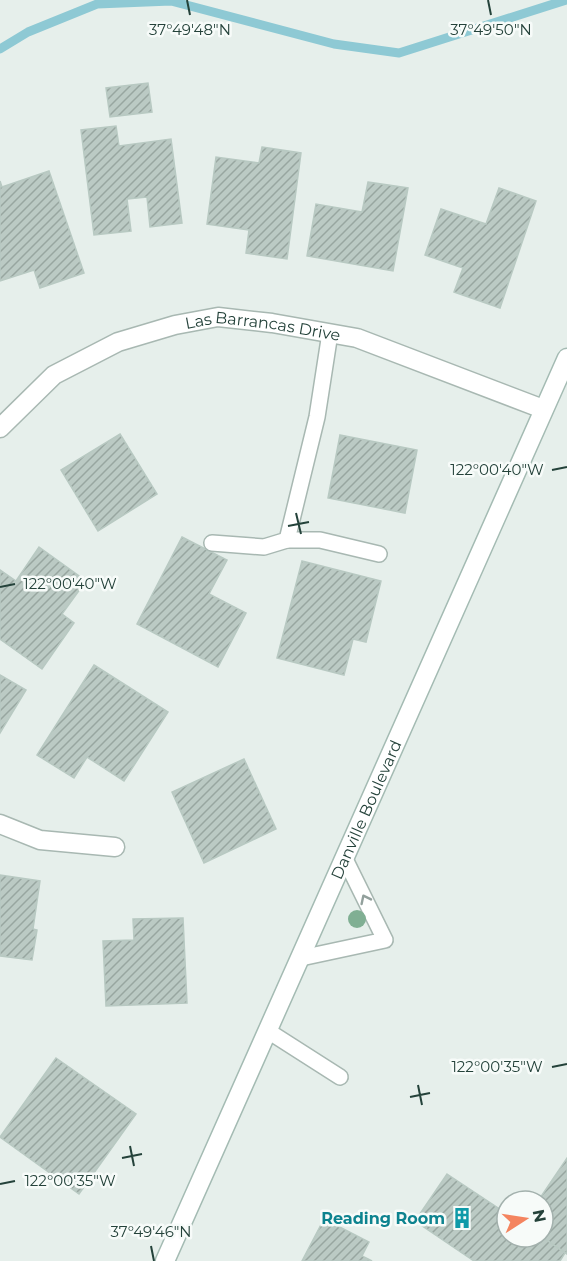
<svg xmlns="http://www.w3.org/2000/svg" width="567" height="1261" font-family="Montserrat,sans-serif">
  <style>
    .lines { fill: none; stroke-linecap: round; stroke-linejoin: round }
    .stream { stroke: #8ec9d4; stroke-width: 9 }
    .building { fill: url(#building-hatch); stroke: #b8c9c2; stroke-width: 1.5 }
    .lane-casing { stroke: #a8b8b2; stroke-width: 18 }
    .street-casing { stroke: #a8b8b2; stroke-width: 21 }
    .secondary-casing { stroke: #a4bbb3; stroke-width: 21 }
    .lane { stroke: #fff; stroke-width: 15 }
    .street { stroke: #fff; stroke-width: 18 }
    .secondary { stroke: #fff; stroke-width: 18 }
    .tree { fill: #80af93 }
    .oneway { stroke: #92a09c }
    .ticks { fill: none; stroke: #24423a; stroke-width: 2 }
    .labels { text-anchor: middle; stroke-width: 5; stroke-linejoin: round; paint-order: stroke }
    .street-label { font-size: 16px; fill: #24423a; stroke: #f7fbf9 }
    .culture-label { font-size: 16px; font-weight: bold; fill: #0d838f; stroke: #f7fbf9; text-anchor: end }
    .ticks-label { font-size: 15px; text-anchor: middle; fill: #24423a; stroke: #f7fbf9; stroke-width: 5; stroke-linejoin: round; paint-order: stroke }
  </style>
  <defs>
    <pattern id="building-hatch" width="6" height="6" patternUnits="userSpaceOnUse" patternTransform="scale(1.5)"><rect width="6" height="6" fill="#bbcac4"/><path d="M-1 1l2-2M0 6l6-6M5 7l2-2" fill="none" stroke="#98a6a0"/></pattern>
  </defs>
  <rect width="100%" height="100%" fill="#e6efeb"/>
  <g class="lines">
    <!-- stream -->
    <path class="stream" d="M0 49 28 32 97 4 171 1 334 44 399 53 566 0"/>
  </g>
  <!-- building -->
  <g class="building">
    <path d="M148 83 152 112 110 117 106 88Z"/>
    <path d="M116 126 119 146 171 139 182 223 150 227 147 197 127 199 131 231 94 235 81 130Z"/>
    <path d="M262 147 301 153 287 259 246 253 249 230 207 224 216 157 259 163Z"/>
    <path d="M49 171 84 273 40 288 34 270 0 281V181L2 187Z"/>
    <path d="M368 182 408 188 393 271 307 256 316 204 362 212Z"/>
    <path d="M499 188 536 201 500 308 454 292 463 268 425 255 441 209 486 224Z"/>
    <path d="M120 434 157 494 98 531 61 470Z"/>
    <path d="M340 435 417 450 405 513 328 498Z"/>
    <path d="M182 537 227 560 209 594 246 613 218 667 137 624Z"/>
    <path d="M39 547 86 581 62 614 74 623 42 669 0 639V570L16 581Z"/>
    <path d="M302 561 381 581 366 642 353 639 344 675 277 658Z"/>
    <path d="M94 665 168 712 124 781 87 757 74 778 37 755Z"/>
    <path d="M0 675 26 690 0 733Z"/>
    <path d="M244 759 276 829 204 863 172 792Z"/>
    <path d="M0 875 40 881 33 929 37 930 32 960 0 956Z"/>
    <path d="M183 918 187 1003 106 1006 103 941 134 940 133 919Z"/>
    <path d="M56 1058 136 1114 79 1194 0 1137Z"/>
    <path d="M567 1158V1254L542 1237 543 1201H538Z"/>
    <path d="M447 1174 507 1214V1237H542L565 1253 560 1261H474L415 1221Z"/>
    <path d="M324 1219 369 1242 362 1256 372 1261H302Z"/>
  </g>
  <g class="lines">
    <defs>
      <g id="lane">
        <path d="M287 540H320L379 554"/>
        <path d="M212 543 264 547 287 540 317 417 330 333"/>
        <path d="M301 958 385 940 345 859"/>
        <path d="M268 1031 340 1077"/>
      </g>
      <g id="street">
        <path id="s1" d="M0 428 54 375 118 342 175 325 218 317 272 323 357 338 543 409"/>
        <path d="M0 824 40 840 115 847"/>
      </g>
      <g id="secondary">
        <path id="s2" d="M165 1261 567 358"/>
      </g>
    </defs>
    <!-- lane casing -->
    <use href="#lane" class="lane-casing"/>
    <!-- street casing -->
    <use href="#street" class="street-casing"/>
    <!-- secondary casing -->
    <use href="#secondary" class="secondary-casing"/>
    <!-- lane -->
    <use href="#lane" class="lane"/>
    <!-- street -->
    <use href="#street" class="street"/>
    <!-- secondary -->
    <use href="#secondary" class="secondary"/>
  </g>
  <!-- trees -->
  <circle class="tree" cx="357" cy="919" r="9"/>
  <!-- one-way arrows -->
  <defs><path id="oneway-chevron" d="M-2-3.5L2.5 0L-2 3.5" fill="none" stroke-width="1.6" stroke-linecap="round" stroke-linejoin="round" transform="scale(1.5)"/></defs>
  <use class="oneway" href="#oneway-chevron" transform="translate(365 899) rotate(-116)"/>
  <!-- ticks -->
  <path class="ticks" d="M187 0 190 15M488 0 491 15M552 470 567 467M296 513 301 534M288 526 309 522M0 587 15 584M552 1067 567 1064M418 1085 422 1105M410 1097 430 1093M130 1146 134 1166M122 1158 142 1154M0 1184 15 1181M151 1246 154 1261"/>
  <!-- icons -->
  <defs>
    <symbol id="building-bare" viewBox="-9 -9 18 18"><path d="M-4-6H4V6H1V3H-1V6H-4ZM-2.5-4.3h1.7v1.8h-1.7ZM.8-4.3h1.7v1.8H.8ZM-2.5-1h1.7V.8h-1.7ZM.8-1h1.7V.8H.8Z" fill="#0f9aa8" stroke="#f7fbf9" stroke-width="2.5" paint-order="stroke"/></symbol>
  </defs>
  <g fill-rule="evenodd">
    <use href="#building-bare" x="447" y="1203" width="30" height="30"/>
  </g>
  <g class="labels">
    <!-- street labels -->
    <g class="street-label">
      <text dy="6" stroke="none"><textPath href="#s1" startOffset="296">Las Barrancas Drive</textPath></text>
      <text dy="6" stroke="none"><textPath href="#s2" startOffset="494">Danville Boulevard</textPath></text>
    </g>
    <!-- culture labels -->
    <g class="culture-label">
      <text x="445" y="1224">Reading Room</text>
    </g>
  </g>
  <g class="ticks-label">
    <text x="190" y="35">37°49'48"N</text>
    <text x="491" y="35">37°49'50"N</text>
    <text x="497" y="475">122°00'40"W</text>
    <text x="70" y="589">122°00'40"W</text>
    <text x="497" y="1072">122°00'35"W</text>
    <text x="70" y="1186">122°00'35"W</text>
    <text x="151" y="1237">37°49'46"N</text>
  </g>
  <!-- north arrow -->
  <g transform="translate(525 1219) rotate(78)"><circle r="28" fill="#f7fbf9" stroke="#a3b1ad" stroke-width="1.5"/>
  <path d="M0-4.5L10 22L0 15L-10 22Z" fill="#f4845f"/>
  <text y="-9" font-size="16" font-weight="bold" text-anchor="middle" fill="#24423a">N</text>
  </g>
</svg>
